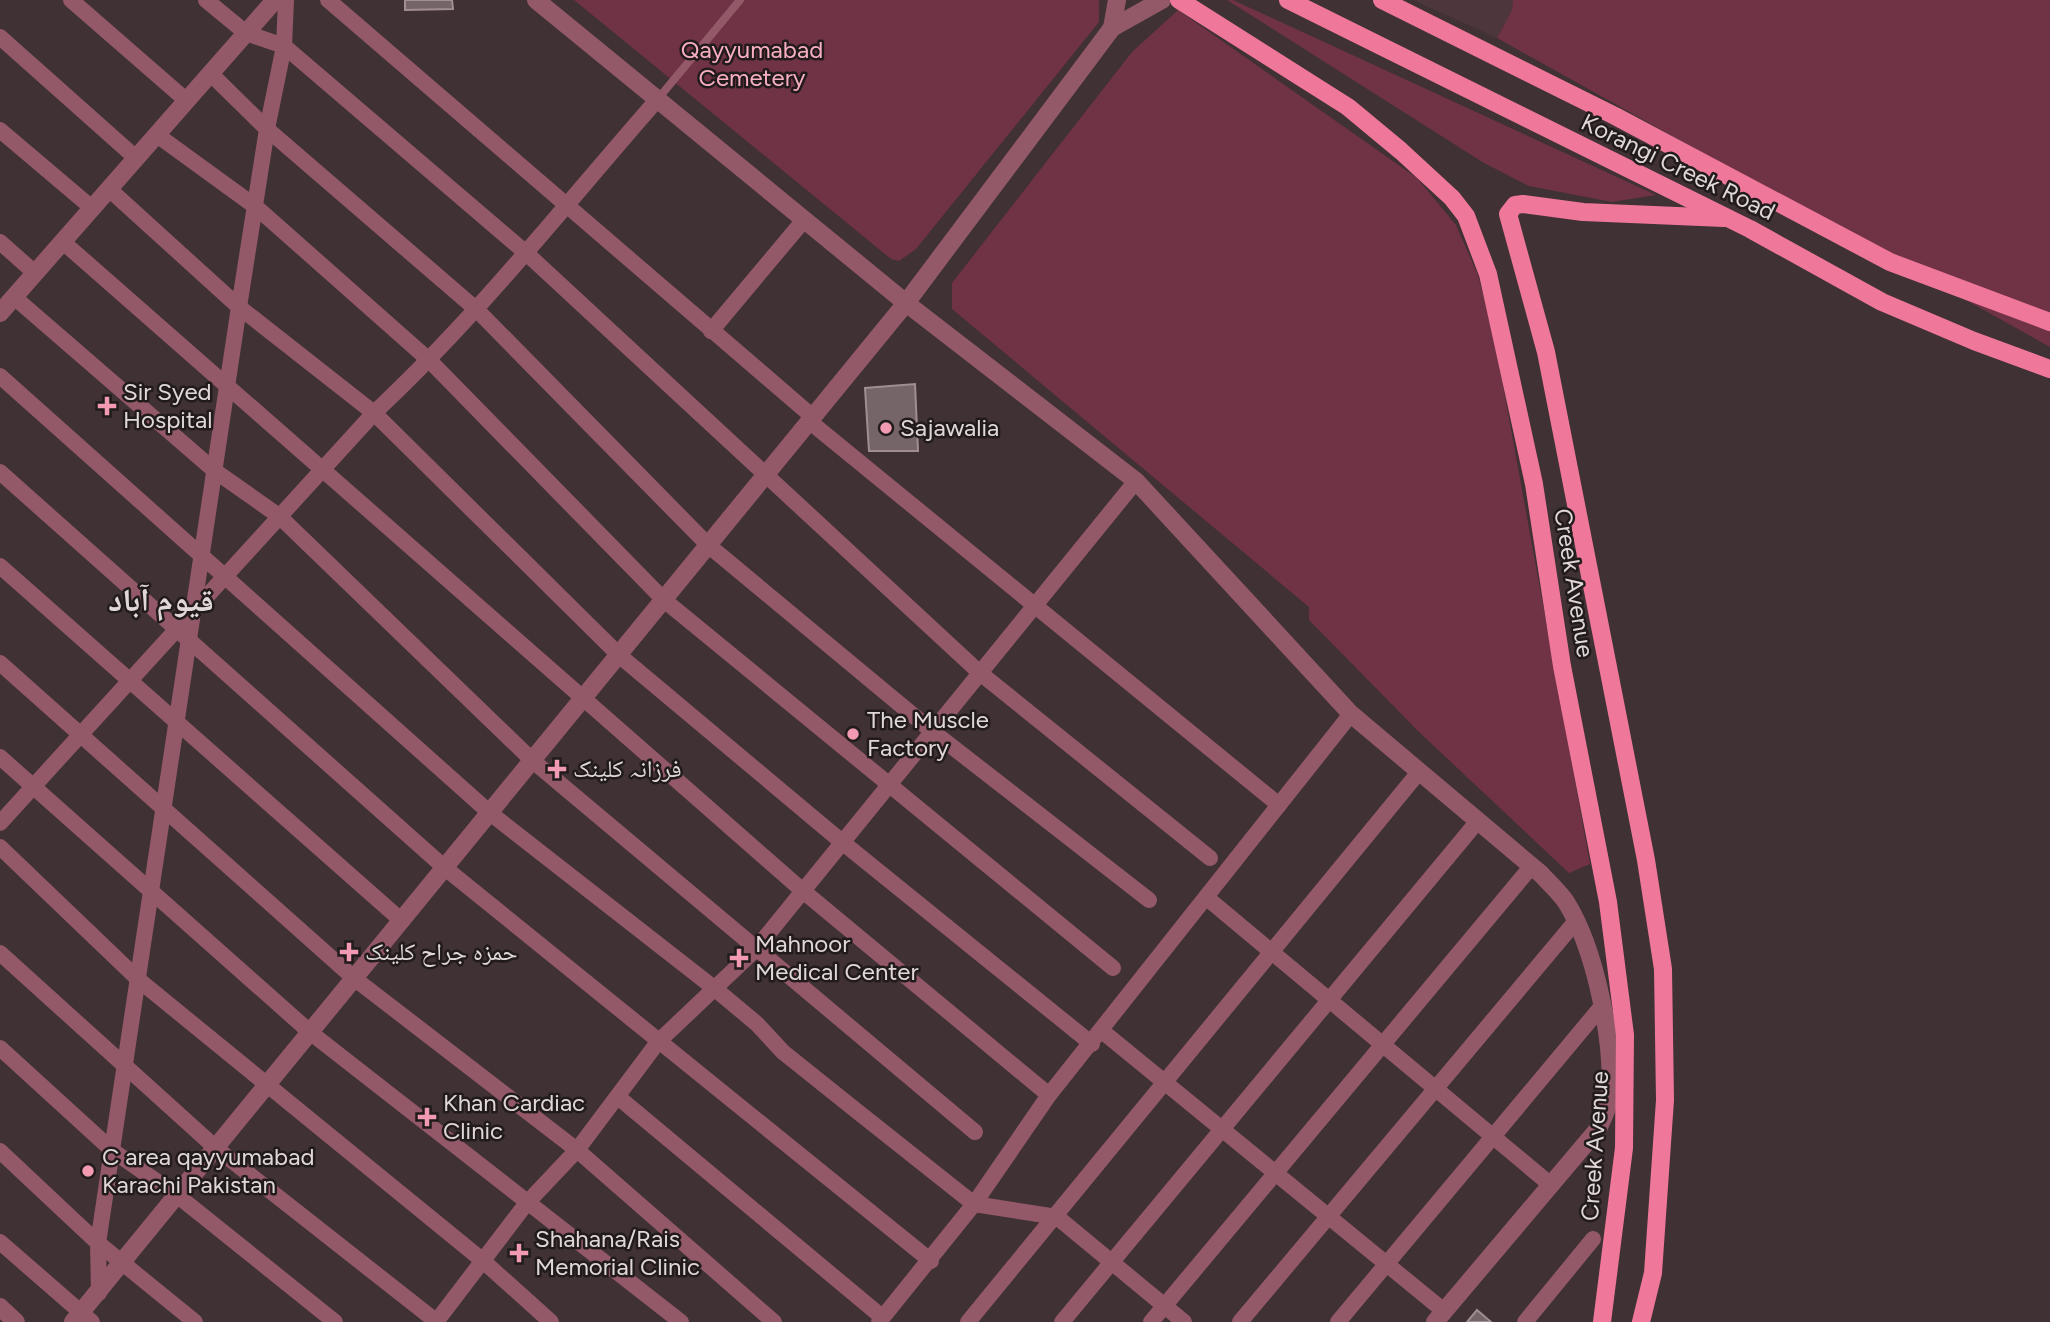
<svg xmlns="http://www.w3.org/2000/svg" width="2050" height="1322" font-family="Figtree,'Noto Naskh Arabic',sans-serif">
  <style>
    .built { fill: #4d373c }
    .green { fill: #703245 }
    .building { fill: #756468; stroke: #a08e92; stroke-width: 2 }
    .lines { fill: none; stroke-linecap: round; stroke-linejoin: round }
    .service { stroke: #945968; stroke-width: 8 }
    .minor { stroke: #945968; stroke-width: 16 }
    .tertiary { stroke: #945968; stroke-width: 18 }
    .primary { stroke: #ef779a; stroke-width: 18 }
    .poi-dot { fill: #f19ab1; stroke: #211b1c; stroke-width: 2.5 }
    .labels { text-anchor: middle; stroke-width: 5; stroke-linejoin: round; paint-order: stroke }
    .park-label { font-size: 24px; fill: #f8afc1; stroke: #211b1c }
    .street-label { font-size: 24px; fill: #e1d7d9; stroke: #211b1c }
    .poi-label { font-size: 24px; fill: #e1d7d9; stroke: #211b1c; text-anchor: start }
    .district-label { font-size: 32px; font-weight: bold; fill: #e1d7d9; stroke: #211b1c }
  </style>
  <rect width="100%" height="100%" fill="#3f3134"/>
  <!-- built -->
  <path class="built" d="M1413 0H1513L1512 10 1497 38Z"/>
  <!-- green -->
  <g class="green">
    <path d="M574 0H1099V22L916 249 899 261 891 259Z"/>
    <path d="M1227 0H1233L1656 195 1612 202 1529 186 1484 163Z"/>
    <path d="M1513 0H2050V347L1497 38 1512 10Z"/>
    <path d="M1178 10 1417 178 1456 225 1478 275 1495 341 1590 864 1569 873 1419 732 1309 620V607L952 309V283L1132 52Z"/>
  </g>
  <!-- building -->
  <g class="building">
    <path d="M405 0H452L453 9 405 10Z"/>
    <path d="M915 384 918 451H869L865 388Z"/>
    <path d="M1477 1310 1491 1322H1467Z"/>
  </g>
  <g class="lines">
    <!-- service -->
    <path class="service" d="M657 100 740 0"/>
    <!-- minor -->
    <g class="minor">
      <path d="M71 0 187 101"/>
      <path d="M206 0 246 33 284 46 525 252 980 673 1210 858"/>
      <path d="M328 0 813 417"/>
      <path d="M0 37 136 158"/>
      <path d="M211 74 267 129 477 310 708 545 932 731 1149 900"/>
      <path d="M0 130 92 208"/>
      <path d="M157 135 256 207 430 361 664 600 1113 968"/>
      <path d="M109 189 239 307 374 413 620 656 842 842 1092 1044"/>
      <path d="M0 242 35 273"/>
      <path d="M63 242 803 891 1049 1095"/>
      <path d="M14 297 215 471 279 516 533 761 975 1132"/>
      <path d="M711 331 804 220"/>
      <path d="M0 376 490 813 714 988 757 1024 783 1052 853 1108 974 1204 1057 1217 1184 1322"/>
      <path d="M809 421 1279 805"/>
      <path d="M0 472 445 868 931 1261"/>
      <path d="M0 566 402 921"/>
      <path d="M0 663 355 979 577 1150 774 1322"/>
      <path d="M0 757 311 1033 681 1322"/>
      <path d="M0 823 374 413C477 317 564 206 657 100"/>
      <path d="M0 847 140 981 482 1260 551 1322"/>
      <path d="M1207 898 1551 1185"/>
      <path d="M0 953 217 1149 437 1322"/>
      <path d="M1102 1031 1444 1311"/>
      <path d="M0 1048 113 1151 178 1196 335 1322"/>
      <path d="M618 1097 882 1317"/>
      <path d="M0 1151 98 1243 195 1322"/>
      <path d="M0 1242 92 1322"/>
      <path d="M99 1293 98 1243 239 307 267 129 284 46 286 0"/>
      <path d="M436 1322 526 1204 577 1150 658 1042 755 950 1136 481"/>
      <path d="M879 1322 974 1204 1049 1095 1351 714"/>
      <path d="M968 1322 1419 772"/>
      <path d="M1062 1322 1477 822"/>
      <path d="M1151 1322 1531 867"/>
      <path d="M1240 1322 1576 921"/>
      <path d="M1338 1322 1602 1006"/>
      <path d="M1525 1322 1593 1239"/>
    </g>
    <!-- tertiary -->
    <g class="tertiary">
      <path d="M536 0 906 303 1136 481 1351 714 1541 874C1549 883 1559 892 1566 902 1595 948 1614 1041 1610 1094 1609 1107 1603 1118 1598 1129L1435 1322"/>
      <path d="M1112 28 1117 0"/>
      <path d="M0 313 275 0"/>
      <path d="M0 1307 16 1322"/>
      <path d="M73 1322 906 303 1112 28 1162 0"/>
    </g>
    <!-- primary -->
    <g class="primary">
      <path d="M1179 0 1348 107 1401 151 1452 198 1466 216 1488 274 1534 484 1562 666 1608 902 1625 1035 1624 1148 1602 1322"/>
      <path d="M1288 0 1750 229 1882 302 1974 341 2050 369"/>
      <path d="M1382 0 1615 116 1890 262 2050 322"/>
      <path d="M1641 1322 1653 1273 1665 1100 1663 969 1646 860 1546 352 1508 214 1515 205 1523 204 1583 212 1724 218"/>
    </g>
  </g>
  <!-- markers -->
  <g class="poi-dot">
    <path d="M103.5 395.5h7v7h7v7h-7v7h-7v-7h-7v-7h7z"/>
    <circle cx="886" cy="428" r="7"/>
    <circle cx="853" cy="734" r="7"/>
    <path d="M553.5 758.5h7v7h7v7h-7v7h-7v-7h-7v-7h7z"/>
    <path d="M345.5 941.5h7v7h7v7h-7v7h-7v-7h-7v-7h7z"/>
    <path d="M735.5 947.5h7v7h7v7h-7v7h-7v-7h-7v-7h7z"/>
    <path d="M423.5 1106.5h7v7h7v7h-7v7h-7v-7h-7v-7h7z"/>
    <circle cx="88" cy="1171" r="7"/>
    <path d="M515.5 1242.5h7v7h7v7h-7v7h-7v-7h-7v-7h7z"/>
  </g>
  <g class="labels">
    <!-- park labels -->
    <g class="park-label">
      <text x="752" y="58">Qayyumabad<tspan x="752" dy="28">Cemetery</tspan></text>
    </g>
    <!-- street labels -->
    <g class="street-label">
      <text transform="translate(1678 167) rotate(26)" y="8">Korangi Creek Road</text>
      <text transform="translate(1574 583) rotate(81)" y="8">Creek Avenue</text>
      <text transform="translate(1595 1146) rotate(-86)" y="8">Creek Avenue</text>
    </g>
    <!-- poi labels -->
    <g class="poi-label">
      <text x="123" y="400">Sir Syed<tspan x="123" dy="28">Hospital</tspan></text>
      <text x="900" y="436">Sajawalia</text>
      <text x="867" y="728">The Muscle<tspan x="867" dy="28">Factory</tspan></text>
      <text x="573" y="777">فرزانہ کلینک</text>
      <text x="755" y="952">Mahnoor<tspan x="755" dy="28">Medical Center</tspan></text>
      <text x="365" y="960">حمزہ جراح کلینک</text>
      <text x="443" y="1111">Khan Cardiac<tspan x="443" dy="28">Clinic</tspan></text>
      <text x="102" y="1165">C area qayyumabad<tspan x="102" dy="28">Karachi Pakistan</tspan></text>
      <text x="535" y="1247">Shahana/Rais<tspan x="535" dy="28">Memorial Clinic</tspan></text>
    </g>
    <!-- district labels -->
    <g class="district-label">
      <text x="161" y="611">قیوم آباد</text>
    </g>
  </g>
</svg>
